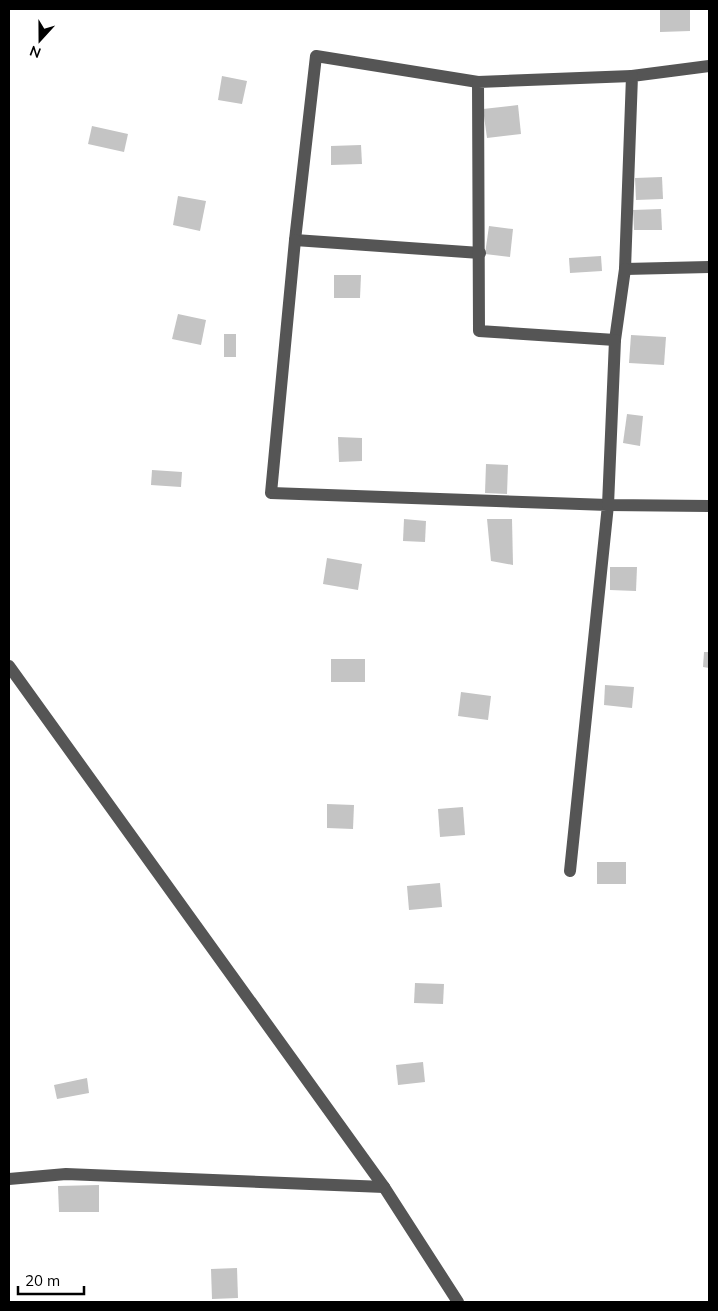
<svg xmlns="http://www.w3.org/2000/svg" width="718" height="1311" font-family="Mulish,sans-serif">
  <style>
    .building { fill: #c4c4c4 }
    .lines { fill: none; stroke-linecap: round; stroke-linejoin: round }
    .minor { stroke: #555; stroke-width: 12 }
  </style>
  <rect width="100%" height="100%" fill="#fff"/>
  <!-- building -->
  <g class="building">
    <path d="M660 9H690V31L660 32Z"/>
    <path d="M222 76 247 81 242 104 218 100Z"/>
    <path d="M518 105 521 134 487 138 483 109Z"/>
    <path d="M92 126 128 134 124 152 88 144Z"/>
    <path d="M361 145 362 164 331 165V146Z"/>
    <path d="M662 177 663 199 636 200 635 178Z"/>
    <path d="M178 196 206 201 200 231 173 225Z"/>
    <path d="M661 209 662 230H634L633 210Z"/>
    <path d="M489 226 513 229 510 257 485 254Z"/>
    <path d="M601 256 602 271 570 273 569 258Z"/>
    <path d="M334 275H361L360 298H334Z"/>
    <path d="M178 314 206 320 201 345 172 339Z"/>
    <rect x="224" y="334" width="12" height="23"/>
    <path d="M631 335 666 337 664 365 629 363Z"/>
    <path d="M627 414 643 416 640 446 623 443Z"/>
    <path d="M338 437 362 438V461L339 462Z"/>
    <path d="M486 464 508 465 507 494 485 493Z"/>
    <path d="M152 470 182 472 181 487 151 485Z"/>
    <path d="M404 519 426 521 425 542 403 541Z"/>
    <path d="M487 519H512L513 565 491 561Z"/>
    <path d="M327 558 362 564 358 590 323 584Z"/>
    <path d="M610 567H637L636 591 610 590Z"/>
    <path d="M704 652H709V668L703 667Z"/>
    <rect x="331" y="659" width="34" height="23"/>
    <path d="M605 685 634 687 632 708 604 705Z"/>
    <path d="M461 692 491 696 488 720 458 716Z"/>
    <path d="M327 804 354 805 353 829 327 828Z"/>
    <path d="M463 807 465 835 440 837 438 809Z"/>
    <rect x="597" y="862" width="29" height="22"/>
    <path d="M440 883 442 907 409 910 407 886Z"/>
    <path d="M415 983 444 984 443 1004 414 1003Z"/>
    <path d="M423 1062 425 1082 398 1085 396 1065Z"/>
    <path d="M87 1078 89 1093 57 1099 54 1085Z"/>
    <path d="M99 1185V1212H59L58 1186Z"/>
    <path d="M237 1268 238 1298 212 1299 211 1269Z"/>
  </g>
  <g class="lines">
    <!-- minor -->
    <g class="minor">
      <path d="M709 66 632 76 625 269 709 267"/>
      <path d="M478 82 316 56 295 240 480 253"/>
      <path d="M295 240 271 493 608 505 570 871"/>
      <path d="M625 269 615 340 479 331 478 82 632 76"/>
      <path d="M615 340 608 505 709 506"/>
      <path d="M9 666 384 1187 458 1302"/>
      <path d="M9 1179 66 1174 384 1187"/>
    </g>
  </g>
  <!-- border -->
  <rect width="718" height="1311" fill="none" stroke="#000000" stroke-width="20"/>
  <!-- north arrow -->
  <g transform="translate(40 40) rotate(201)" stroke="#ffffff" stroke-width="4" paint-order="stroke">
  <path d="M0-4L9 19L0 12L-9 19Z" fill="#000000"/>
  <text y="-8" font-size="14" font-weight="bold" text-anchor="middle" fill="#000000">N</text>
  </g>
  <!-- scale -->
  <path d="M18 1286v8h66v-8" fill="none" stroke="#000000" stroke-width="2.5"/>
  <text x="25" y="1286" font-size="15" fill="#000000" stroke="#ffffff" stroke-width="4" paint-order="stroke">20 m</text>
</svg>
